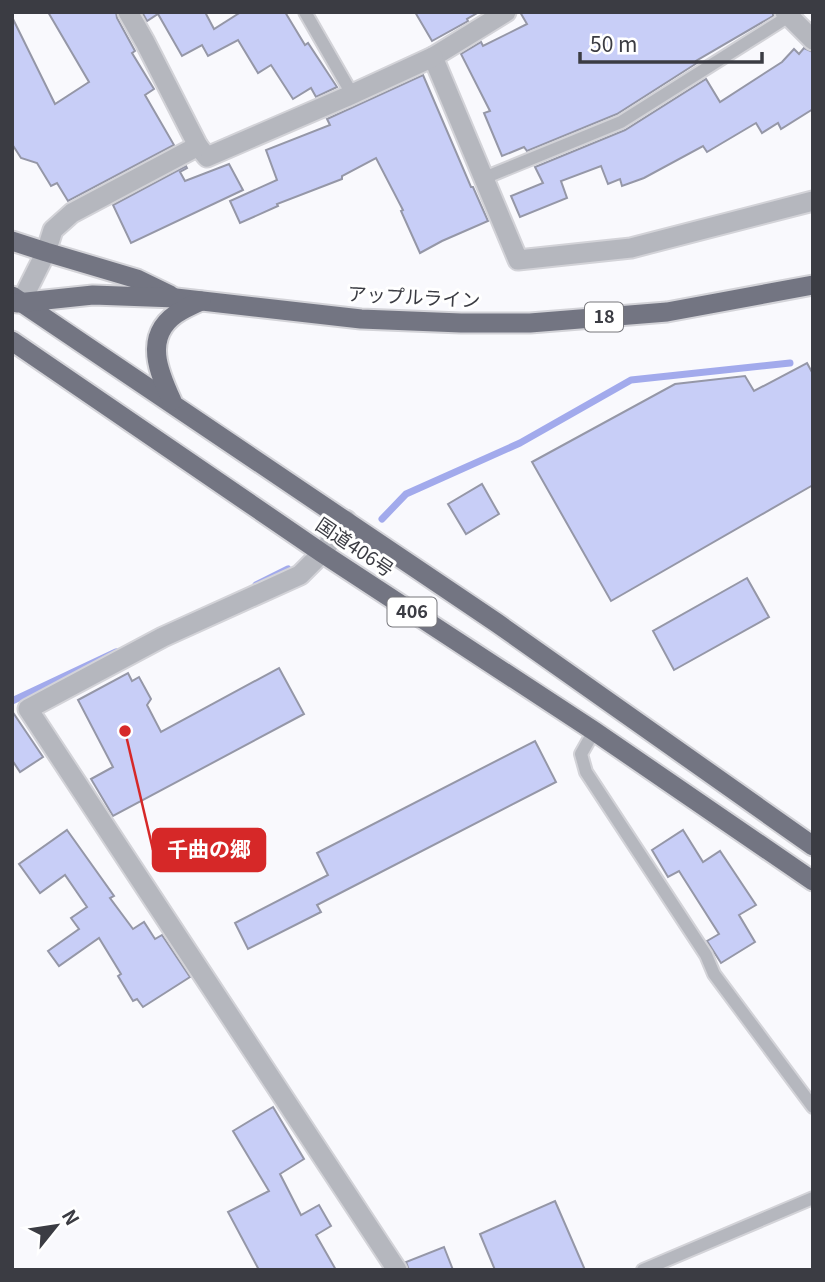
<svg xmlns="http://www.w3.org/2000/svg" width="825" height="1282" font-family="Georgia,'Noto Sans JP',serif">
  <style>
    .lines { fill: none; stroke-linecap: round; stroke-linejoin: round }
    .stream { stroke: #a2aaec; stroke-width: 7 }
    .building { fill: #c8cef7; stroke: #9597a7; stroke-width: 2 }
    .service-casing { stroke: #d3d3d8; stroke-width: 16 }
    .minor-casing { stroke: #d3d3d8; stroke-width: 23 }
    .trunk-casing { stroke: #d3d3d8; stroke-width: 23 }
    .service { stroke: #b5b7be; stroke-width: 12 }
    .minor { stroke: #b5b7be; stroke-width: 19 }
    .trunk { stroke: #737582; stroke-width: 19 }
    .labels { text-anchor: middle; stroke-width: 6; stroke-linejoin: round; paint-order: stroke }
    .shield { fill: #fff; stroke: #76767b; stroke-width: 2 }
    .shield-label { font-size: 18px; font-weight: bold; fill: #3b3c43 }
    .street-label { font-size: 19px; fill: #3b3c43; stroke: #fff }
    .leader { fill: none; stroke: #d62828; stroke-width: 2.5 }
    .callout-dot { fill: #d62828; stroke: #fff; stroke-width: 2.5 }
    .callout { fill: #d62828; stroke: #d62828; stroke-width: 2.5 }
    .callout-label { font-size: 21px; text-anchor: middle; font-weight: bold; fill: #fff }
  </style>
  <rect width="100%" height="100%" fill="#f9f9fd"/>
  <g class="lines">
    <!-- stream -->
    <g class="stream">
      <path d="M382 519 406 494 520 443 631 380 790 363"/>
      <path d="M256 585 288 569"/>
      <path d="M12 701 116 652"/>
    </g>
  </g>
  <!-- building -->
  <g class="building">
    <path d="M48 12H116L117 18 135 51 132 53 154 89 145 95 174 145 68 201 57 183 51 186 37 163 21 158 12 144V17L55 104 89 82Z"/>
    <path d="M142 12H205L214 29 241 12H285L305 45 308 43 337 87 316 97 311 88 293 99 271 65 258 73 238 40 208 56 202 45 182 56 158 14 147 21Z"/>
    <path d="M415 12H479L467 19 468 21 432 41Z"/>
    <path d="M520 12H773V16L696 61 697 63 617 114 527 151 524 147 502 156 484 113 490 111 461 54 481 42 483 46 527 24Z"/>
    <path d="M804 48 813 52V109L781 129 778 123 762 133 756 123 707 152 703 146 644 178 622 186 620 179 608 184 601 166 561 181 567 198 520 217 511 196 543 183 535 167 625 130 706 79 720 102 782 62 794 49 799 54Z"/>
    <path d="M423 75 471 187H473L488 221 442 241 420 253 401 211 403 210 376 158 342 176V179L277 204 278 206 240 223 230 201 277 180 266 150 330 125 327 119Z"/>
    <path d="M229 164 243 190 131 243 113 205 186 166 187 168 180 172 185 181Z"/>
    <path d="M807 363 813 374V485L611 601 532 462 675 384 745 376 754 391Z"/>
    <path d="M482 484 499 514 466 534 448 504Z"/>
    <path d="M747 578 769 617 674 670 653 631Z"/>
    <path d="M279 668 304 714 113 816 91 779 113 767 78 700 128 673 132 681 139 677 151 699 147 705 161 732Z"/>
    <path d="M12 711 43 757 20 772 12 760Z"/>
    <path d="M535 741 556 782 317 905 321 912 248 949 235 923 328 875 317 853Z"/>
    <path d="M67 830 114 896 110 898 133 929 144 922 155 939 162 935 190 977 143 1007 137 999 133 1001 118 976 121 974 99 938 59 966 48 951 79 929 71 918 87 907 65 875 40 893 19 864Z"/>
    <path d="M683 830 703 862 720 851 756 905 739 915 755 942 721 963 707 941 719 934 679 871 668 877 652 850Z"/>
    <path d="M273 1107 304 1159 280 1174 301 1215 319 1205 331 1226 316 1235 336 1270H259L228 1212 269 1191 233 1131Z"/>
    <path d="M555 1201 585 1270H495L480 1234Z"/>
    <path d="M444 1247 453 1270H409L406 1262Z"/>
  </g>
  <g class="lines">
    <defs>
      <g id="service">
        <path d="M305 12 352 94"/>
        <path d="M484 178 621 122 789 16"/>
        <path d="M594 731 581 754 586 772 706 955 714 974 813 1107"/>
        <path d="M643 1270 813 1198"/>
      </g>
      <g id="minor">
        <path d="M506 12 433 57 518 260 631 248 813 201"/>
        <path d="M785 12 813 40"/>
        <path d="M198 146 207 157 346 97 433 57"/>
        <path d="M21 302 46 252 53 230 72 213 198 146 145 42 128 12"/>
        <path d="M346 520 322 553 300 575 163 637 28 709 397 1270"/>
      </g>
      <g id="trunk">
        <path d="M12 241 46 252 137 279 170 295"/>
        <path d="M12 296 497 623 813 846"/>
        <path d="M17 303 93 295 176 298 361 319 461 323H530L667 312 813 285"/>
        <path d="M12 341 322 553 594 731 813 881"/>
        <path d="M172 401C159 373 143 337 176 314 183 309 192 305 201 301"/>
      </g>
    </defs>
    <!-- service casing -->
    <use href="#service" class="service-casing"/>
    <!-- minor casing -->
    <use href="#minor" class="minor-casing"/>
    <!-- trunk casing -->
    <use href="#trunk" class="trunk-casing"/>
    <!-- service -->
    <use href="#service" class="service"/>
    <!-- minor -->
    <use href="#minor" class="minor"/>
    <!-- trunk -->
    <use href="#trunk" class="trunk"/>
  </g>
  <g class="labels">
    <!-- shield labels -->
    <g class="shield">
      <rect x="585" y="302.5" width="38" height="29" rx="5"/>
      <rect x="387.5" y="597.5" width="49" height="29" rx="5"/>
    </g>
    <g class="shield-label">
      <text x="604" y="323">18</text>
      <text x="412" y="618">406</text>
    </g>
    <!-- street labels -->
    <g class="street-label">
      <text transform="translate(414 297) rotate(3)" y="7">アップルライン</text>
      <text transform="translate(355 547) rotate(34)" y="7">国道406号</text>
    </g>
  </g>
  <!-- callouts -->
  <path class="leader" d="M125 731L153 850"/>
  <circle class="callout-dot" cx="125" cy="731" r="7"/>
  <rect class="callout" x="153" y="829" width="112" height="42" rx="7"/>
  <g class="callout-label">
    <text x="209" y="857">千曲の郷</text>
  </g>
  <!-- border -->
  <rect width="825" height="1282" fill="none" stroke="#3b3c43" stroke-width="28"/>
  <!-- north arrow -->
  <g transform="translate(56 1226) rotate(60)" stroke="#ffffff" stroke-width="5" paint-order="stroke">
  <path d="M0-5L12 26L0 18L-12 26Z" fill="#3b3c43"/>
  <text y="-10" font-size="19" font-weight="bold" text-anchor="middle" fill="#3b3c43">N</text>
  </g>
  <!-- scale -->
  <path d="M580 52v10h182v-10" fill="none" stroke="#3b3c43" stroke-width="3.5"/>
  <text x="590" y="52" font-size="21" fill="#3b3c43" stroke="#ffffff" stroke-width="5" paint-order="stroke">50 m</text>
</svg>
